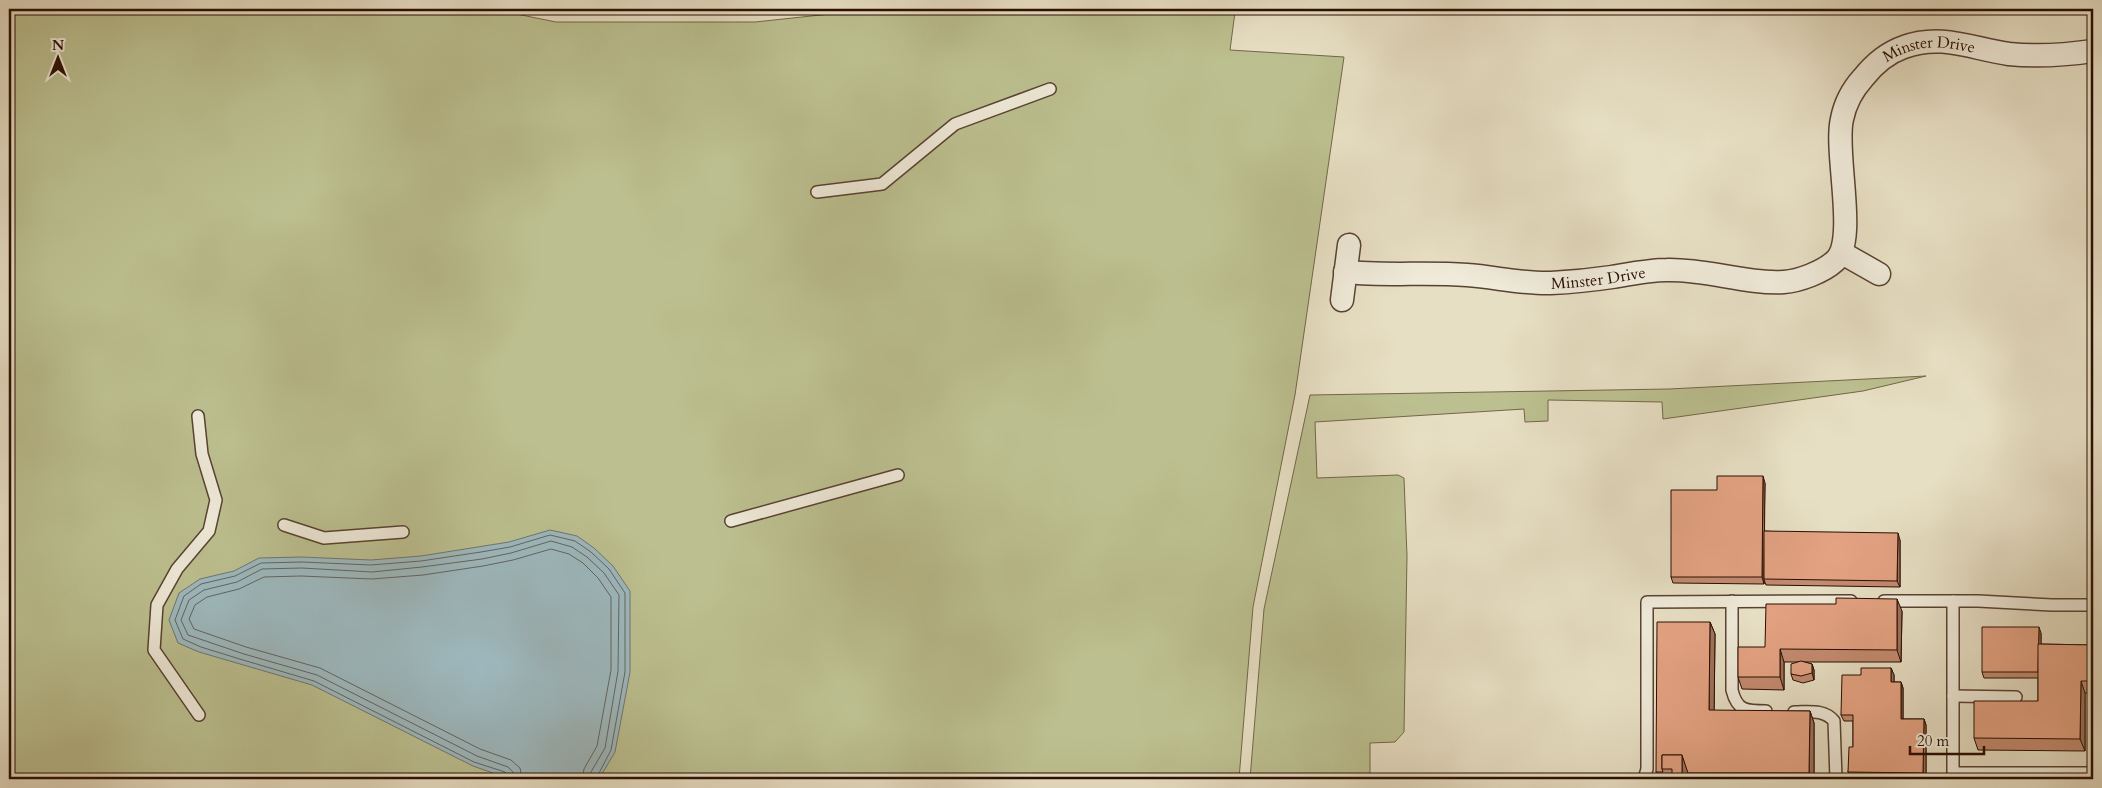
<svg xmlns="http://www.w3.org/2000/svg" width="2102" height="788" font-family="Cardo,serif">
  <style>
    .green { fill: #bcc090; stroke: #726749 }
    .water { fill: #9db9bf; stroke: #6f7573 }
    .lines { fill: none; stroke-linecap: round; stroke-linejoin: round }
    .shore { stroke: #636460; stroke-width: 1 }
    .lane-casing { stroke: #584232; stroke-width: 14 }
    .street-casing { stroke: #584232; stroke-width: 25 }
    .lane { stroke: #efead9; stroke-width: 11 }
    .street { stroke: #efead9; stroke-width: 22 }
    .wall { fill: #c38b70; stroke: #290e02 }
    .shaded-wall { fill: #9f715b; stroke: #290e02 }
    .building { fill: #e3a282; stroke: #290e02 }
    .labels { text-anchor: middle; stroke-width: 4; stroke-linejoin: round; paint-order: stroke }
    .street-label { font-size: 16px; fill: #290e02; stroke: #efead9 }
  </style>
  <rect width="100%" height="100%" fill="#e7dfc4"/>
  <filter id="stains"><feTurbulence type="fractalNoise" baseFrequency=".004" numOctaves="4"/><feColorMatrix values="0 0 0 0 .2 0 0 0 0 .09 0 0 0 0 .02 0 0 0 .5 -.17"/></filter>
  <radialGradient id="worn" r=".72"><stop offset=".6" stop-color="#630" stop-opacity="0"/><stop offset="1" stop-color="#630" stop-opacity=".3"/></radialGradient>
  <!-- green -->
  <g class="green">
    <path d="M9 9H492L556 22H755L877 9H1209L1235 12 1230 50 1344 57 1295 395 1253 607 1239 779H9Z"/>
    <path d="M1926 376 1863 391 1663 419 1662 402 1548 400V421L1525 422 1524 409 1315 422 1317 478 1398 475 1404 478 1407 556 1404 732 1395 742 1370 743V779H1250L1264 609 1310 395 1669 389Z"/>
  </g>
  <!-- water -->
  <path class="water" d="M550 530 577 536 594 548 613 566 630 591V672L615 752 599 779H510L473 766 312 685 199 652 178 643 169 620 179 593 200 579 234 571 259 558 302 557 371 560 421 556 509 542Z"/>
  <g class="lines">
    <!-- shore -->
    <g class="shore">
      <path d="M508 779 505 772 474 762 314 681 243 660 201 647 183 639 175 620 184 596 201 584 235 576 261 563 302 562 371 565 421 561 481 552 510 547 550 535 575 541 591 552 609 569 625 593V672L611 750 596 779"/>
      <path d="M515 779 513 772 508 767 477 756 317 675 244 654 188 635 181 620 189 600 204 590 237 582 262 569 302 568 372 572 422 567 482 559 511 553 551 541 572 547 587 557 604 573 619 595 618 671 605 748 591 772 589 779"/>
      <path d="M522 779 520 768 511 760 480 749 320 668 246 647 194 629 189 619 195 605 207 597 239 589 264 577 301 576 372 579 423 575 483 566 513 560 551 549 569 554 583 563 598 578 611 597V670L597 746 584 769 582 779"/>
    </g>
    <defs>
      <g id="lane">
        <path d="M817 192 882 184 955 124 1050 89"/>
        <path d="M198 416 202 454 216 500 209 531 177 569 157 605 154 650 199 715"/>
        <path d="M731 521 898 475"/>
        <path d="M284 525 324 538 403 532"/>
        <path d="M1732 601V690C1737 711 1746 711 1766 711"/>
        <path d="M1884 601H1978L2052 605H2093"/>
        <path d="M1953 601V773H2093"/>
        <path d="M1953 696 2016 697"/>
        <path d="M1794 712C1809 712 1824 709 1834 721L1836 779"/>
        <path d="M1644 779 1647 769V602L1851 601"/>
      </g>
      <g id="street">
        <path d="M1842 253 1879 274"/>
        <path id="s1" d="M1345 272C1386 276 1427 272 1467 275 1495 277 1523 284 1551 283 1571 282 1592 280 1612 277 1630 274 1649 270 1667 270 1707 269 1745 284 1784 282 1799 281 1823 272 1835 261 1858 241 1834 152 1842 119 1845 104 1853 89 1863 78 1874 64 1887 53 1904 47 1941 33 1973 49 2009 54 2038 57 2065 55 2093 51"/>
        <path d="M1342 300 1349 245"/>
      </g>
    </defs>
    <!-- lane casing -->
    <use href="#lane" class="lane-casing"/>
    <!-- street casing -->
    <use href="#street" class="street-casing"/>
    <!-- lane -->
    <use href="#lane" class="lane"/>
    <!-- street -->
    <use href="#street" class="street"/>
  </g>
  <!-- wall -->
  <g class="wall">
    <path d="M1765 483 1764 531 1900 540V587L1766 585 1764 580V584L1673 583 1671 577 1717 490Z"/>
    <path d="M1902 611 1901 662H1803L1812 664 1814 670V680L1803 683 1793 680 1791 674 1800 662H1784V690L1742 689 1738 677 1765 647Z"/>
    <path d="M1710 622 1715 634 1714 711H1810L1814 723V779H1659L1656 772Z"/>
    <path d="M2041 633V644L2093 645V693H2085V751L1978 750 1974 738 2038 701V678H1984L1982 672Z"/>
    <path d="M1891 668 1894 675V682H1901L1903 688V719H1924L1926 725V779H1851L1848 772 1853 747V721H1844L1841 715 1861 675Z"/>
  </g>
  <!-- shaded-wall -->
  <g class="shaded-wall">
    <path d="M1763 476 1765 483 1764 579V584L1762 577Z"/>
    <path d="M1898 533 1900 540V587L1897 581Z"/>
    <path d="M1897 599 1902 611 1901 662 1897 650Z"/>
    <path d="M1710 622 1715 634 1714 723 1709 710Z"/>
    <path d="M2039 627 2041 633V678L2038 672Z"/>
    <path d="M1780 649 1784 662V690L1780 677Z"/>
    <path d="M1812 664 1814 670V680L1812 673Z"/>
    <path d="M1891 668 1894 675V688L1891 682Z"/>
    <path d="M2081 681 2085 693V751L2080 739Z"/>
    <path d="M1901 682 1903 688V725L1901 719Z"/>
    <path d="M1810 711 1814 723V779H1812L1809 773Z"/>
    <path d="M1924 719 1926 725V779L1923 773Z"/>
    <path d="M1682 755 1691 779H1682Z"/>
  </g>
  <!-- building -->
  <g class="building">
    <path d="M1717 476H1763L1762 577H1671V490H1717Z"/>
    <path d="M1764 531 1898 533 1897 581 1764 579Z"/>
    <path d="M1836 598 1897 599V650L1780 649V677H1738V647H1765L1766 604H1836Z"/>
    <path d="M1657 622H1710L1709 710 1810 711 1809 773H1688L1682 755H1662V769L1663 772H1656Z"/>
    <path d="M1982 627H2039L2038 672H1982Z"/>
    <path d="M2038 644 2093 645V681H2081L2080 739 1974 738V701H2038Z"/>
    <path d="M1801 661 1812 664V673L1801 676 1791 674V664Z"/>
    <path d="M1861 668H1891V682H1901V719H1924L1923 773 1848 772 1849 747H1853V715H1841L1842 675H1861Z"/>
    <path d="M1662 755H1682V779H1672V769H1662Z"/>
  </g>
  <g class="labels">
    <!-- street labels -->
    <g class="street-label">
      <text dy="6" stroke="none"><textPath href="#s1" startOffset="765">Minster Drive</textPath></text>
      <text dy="6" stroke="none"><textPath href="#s1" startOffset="254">Minster Drive</textPath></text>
    </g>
  </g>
  <!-- margin -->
  <rect width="2102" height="788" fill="none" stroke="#e7dfc4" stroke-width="30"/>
  <rect x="10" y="10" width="2082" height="768" fill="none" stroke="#290e02" stroke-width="2.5"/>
  <rect x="15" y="15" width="2072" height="758" fill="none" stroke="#290e02"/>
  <!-- north arrow -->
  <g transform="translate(58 58)" stroke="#efead9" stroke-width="4" paint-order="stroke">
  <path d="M0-4L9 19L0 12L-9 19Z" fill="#290e02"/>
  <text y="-8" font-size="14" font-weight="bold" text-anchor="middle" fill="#290e02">N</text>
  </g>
  <!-- scale -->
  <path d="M1910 746v8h74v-8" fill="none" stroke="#290e02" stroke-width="2.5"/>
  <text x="1917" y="746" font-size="15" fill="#290e02" stroke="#efead9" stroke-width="4" paint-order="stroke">20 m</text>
  <rect width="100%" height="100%" filter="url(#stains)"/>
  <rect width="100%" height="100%" fill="url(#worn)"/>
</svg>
